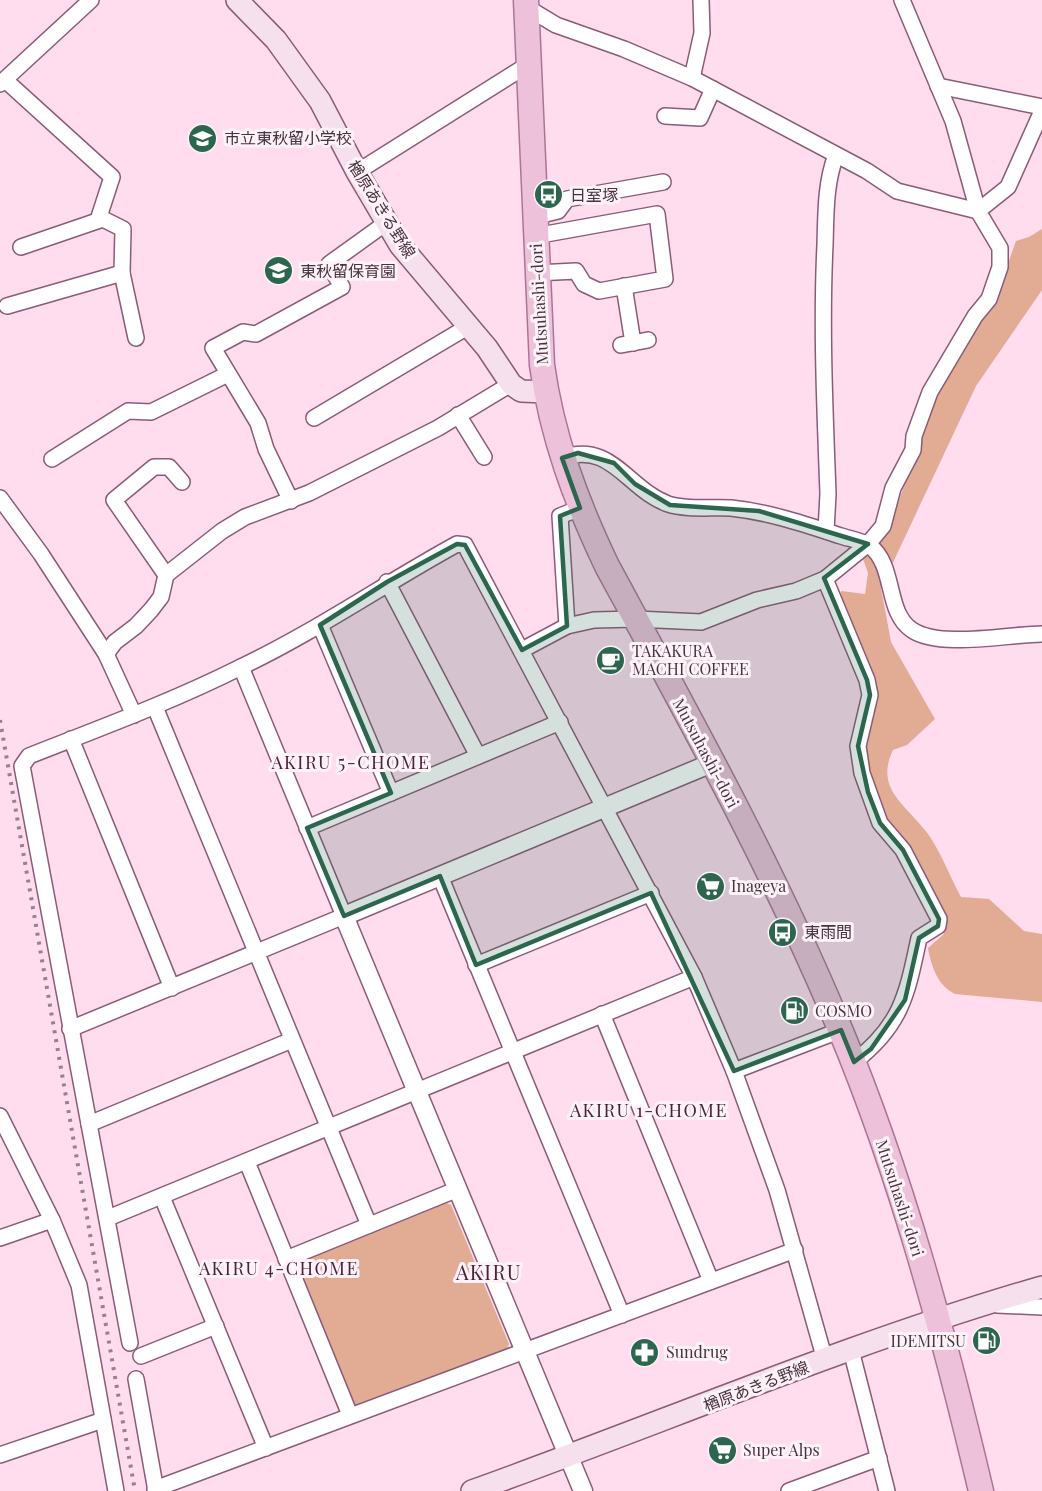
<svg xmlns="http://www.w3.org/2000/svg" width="1042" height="1491" font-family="'Playfair Display','Noto Sans JP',serif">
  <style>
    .green { fill: #e1ab94 }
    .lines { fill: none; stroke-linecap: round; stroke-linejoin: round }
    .minor-casing { stroke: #8b5b77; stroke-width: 18 }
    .tertiary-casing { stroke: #8b5b77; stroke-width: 21 }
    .secondary-casing { stroke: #8b5b77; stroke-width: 24 }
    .primary-casing { stroke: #ac7494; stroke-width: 27 }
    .minor { stroke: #fff; stroke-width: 15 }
    .tertiary { stroke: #fff; stroke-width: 18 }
    .secondary { stroke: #f6e0ed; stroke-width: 21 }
    .primary { stroke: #eec1db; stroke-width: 24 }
    .rail { stroke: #9a7f8e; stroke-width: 4; stroke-dasharray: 3 6; stroke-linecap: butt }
    .marked { fill: #2c664f; fill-opacity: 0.2; stroke: #2c664f; stroke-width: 4.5; stroke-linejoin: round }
    .labels { text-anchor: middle; stroke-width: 6; stroke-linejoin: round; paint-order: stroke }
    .poi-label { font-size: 16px; fill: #48323e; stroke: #fdf2f8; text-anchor: start }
    .street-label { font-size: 16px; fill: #48323e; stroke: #fdf2f8 }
    .neighbourhood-label { font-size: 18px; letter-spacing: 1.5px; fill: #4b213b; stroke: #fdf2f8 }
    .quarter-label { font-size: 20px; letter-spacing: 1.5px; fill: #4b213b; stroke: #fdf2f8 }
  </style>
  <rect width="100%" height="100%" fill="#ffddef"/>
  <!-- green -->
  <g class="green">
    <path d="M1042 229V290L976 386 881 588 891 642 935 719 907 745 893 750C874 790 907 805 928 834 941 852 950 877 961 897L989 899 1024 931 1042 934V1002L955 994C938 986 931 966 928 948L944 934 919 868 887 822 860 758C867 740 878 700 872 681 862 648 840 627 841 591L865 594 868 573 863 559 895 511 936 398 999 289 1016 241 1029 237Z"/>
    <path d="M443 1201 451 1205 509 1344 506 1352 361 1408 351 1403 296 1269 300 1260Z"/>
  </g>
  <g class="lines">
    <defs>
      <g id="minor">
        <path d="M523 5 556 25 624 49 692 78 867 171 897 191 978 211 1008 187 1042 111"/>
        <path d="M692 78 702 33 701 0"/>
        <path d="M5 80 112 177 99 217 123 229 122 273 136 338"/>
        <path d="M0 84 91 0"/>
        <path d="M938 86 1042 107"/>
        <path d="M665 116 700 118 713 89"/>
        <path d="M357 172 529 64"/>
        <path d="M533 217 558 211 567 199 663 182"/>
        <path d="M535 236 657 214 665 279 599 291 584 284 576 271 536 273"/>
        <path d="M21 247 103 219"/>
        <path d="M624 286 633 343"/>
        <path d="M7 306 122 273"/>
        <path d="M621 345 648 340"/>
        <path d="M458 415 484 457"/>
        <path d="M314 418 469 326"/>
        <path d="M562 458C611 440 627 489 668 504 686 510 711 507 731 508 769 512 804 524 841 536 850 539 863 541 870 546 896 566 885 612 912 630 940 649 1009 634 1042 634"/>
        <path d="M52 459 128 411 151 412 228 374"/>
        <path d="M0 498 41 554 106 654 134 715"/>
        <path d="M291 501 266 449 258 423 213 348 243 332 256 334 342 287 329 264 386 223"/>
        <path d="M826 531 828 494C825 411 821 328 825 245 826 215 825 184 836 155"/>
        <path d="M166 575 114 500 154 467H169L182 482"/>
        <path d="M825 579 867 680 870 695 858 746 862 773 880 823 903 850 939 919 938 926 919 938C907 994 902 1025 854 1062"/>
        <path d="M387 582 478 756"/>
        <path d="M320 625 391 793"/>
        <path d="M567 626 560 516 580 508"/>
        <path d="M522 650 567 626 594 620 636 619 701 622 757 600 796 591 825 579 868 544 883 526 893 488 913 450 914 436 930 392 975 316 989 299 1000 267V248L978 211 953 121 902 0"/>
        <path d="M106 654 115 642 136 626 151 610 161 597 166 575 222 531 245 517 309 493 438 428 511 384"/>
        <path d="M155 707 369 1225"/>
        <path d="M71 739 172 988"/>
        <path d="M307 828 560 722"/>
        <path d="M440 876 622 1315"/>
        <path d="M476 965 651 893"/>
        <path d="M602 1014 711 1281"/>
        <path d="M70 1029 344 916 241 667"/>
        <path d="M734 1071 841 1030"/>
        <path d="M0 1116 52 1220 79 1285 116 1491"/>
        <path d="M89 1124 292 1040"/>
        <path d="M247 1162 350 1415"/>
        <path d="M162 1197 266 1448"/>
        <path d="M108 1218 694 977"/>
        <path d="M0 1238 52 1220"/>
        <path d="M286 1259 458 1189"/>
        <path d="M997 1305 1042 1307"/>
        <path d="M130 1343 22 766 29 756C100 728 171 702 239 668 315 632 384 584 457 544L465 545 694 977 734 1071 777 1190 825 1360"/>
        <path d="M851 1350 887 1491"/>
        <path d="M141 1356 216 1326"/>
        <path d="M136 1379 156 1491"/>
        <path d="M0 1455 103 1420"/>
        <path d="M155 1489 795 1250"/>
        <path d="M789 1491 879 1458"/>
      </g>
      <path id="tertiary" d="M583 1491 344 916 712 763"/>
      <g id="secondary">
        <path d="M237 0 276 40 320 101 357 172 400 245 487 348 511 384 521 391 546 392"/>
        <path d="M472 1491C662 1423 848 1343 1042 1287"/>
      </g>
      <path id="primary" d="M526 0 542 365C552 437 576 501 607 566 689 717 774 870 840 1029 902 1177 944 1335 981 1491"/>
    </defs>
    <!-- minor casing -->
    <use href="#minor" class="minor-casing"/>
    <!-- tertiary casing -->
    <use href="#tertiary" class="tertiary-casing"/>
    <!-- secondary casing -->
    <use href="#secondary" class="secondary-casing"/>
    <!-- primary casing -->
    <use href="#primary" class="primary-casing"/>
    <!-- minor -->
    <use href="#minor" class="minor"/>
    <!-- tertiary -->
    <use href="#tertiary" class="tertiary"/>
    <!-- secondary -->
    <use href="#secondary" class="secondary"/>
    <!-- primary -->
    <use href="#primary" class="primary"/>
    <!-- rail -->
    <path class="rail" d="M0 720 135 1491"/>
  </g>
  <!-- marked area -->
  <path class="marked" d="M578 453 614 463 635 484 670 505 759 511 868 544 824 578 867 680 870 695 858 746 868 792 880 823 903 850 939 919 938 926 919 938 905 1000 871 1049 854 1062 841 1030 734 1071 651 893 476 965 440 876 344 916 307 828 391 793 320 625 387 582 457 544 465 545 522 650 567 626 560 516 580 508 562 458Z"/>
  <!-- icons -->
  <defs>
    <symbol id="school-disc" viewBox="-11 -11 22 22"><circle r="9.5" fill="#2c664f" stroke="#fdf2f8"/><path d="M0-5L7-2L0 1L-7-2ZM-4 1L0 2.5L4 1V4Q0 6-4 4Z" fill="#fff"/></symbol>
    <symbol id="bus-disc" viewBox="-11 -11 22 22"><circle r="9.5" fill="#2c664f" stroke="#fdf2f8"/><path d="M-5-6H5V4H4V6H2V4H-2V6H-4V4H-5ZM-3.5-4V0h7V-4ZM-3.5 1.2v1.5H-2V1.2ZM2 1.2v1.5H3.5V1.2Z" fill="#fff"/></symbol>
    <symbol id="cafe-disc" viewBox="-11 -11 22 22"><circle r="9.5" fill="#2c664f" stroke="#fdf2f8"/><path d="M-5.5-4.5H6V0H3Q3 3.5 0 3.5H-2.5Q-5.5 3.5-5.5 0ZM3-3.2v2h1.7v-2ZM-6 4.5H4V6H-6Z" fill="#fff"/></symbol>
    <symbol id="supermarket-disc" viewBox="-11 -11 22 22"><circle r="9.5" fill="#2c664f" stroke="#fdf2f8"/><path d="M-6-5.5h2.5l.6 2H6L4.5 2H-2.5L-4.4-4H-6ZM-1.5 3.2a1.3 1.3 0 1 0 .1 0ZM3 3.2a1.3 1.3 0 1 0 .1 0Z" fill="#fff"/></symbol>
    <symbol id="fuel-disc" viewBox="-11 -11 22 22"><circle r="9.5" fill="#2c664f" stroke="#fdf2f8"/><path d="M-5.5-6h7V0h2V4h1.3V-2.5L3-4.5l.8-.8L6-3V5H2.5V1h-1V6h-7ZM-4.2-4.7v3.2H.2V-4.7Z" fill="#fff"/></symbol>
    <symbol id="pharmacy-disc" viewBox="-11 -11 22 22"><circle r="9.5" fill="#2c664f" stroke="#fdf2f8"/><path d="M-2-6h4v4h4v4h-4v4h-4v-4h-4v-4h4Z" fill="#fff"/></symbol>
  </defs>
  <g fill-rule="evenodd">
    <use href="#school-disc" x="186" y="122" width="33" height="33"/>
    <use href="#bus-disc" x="532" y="178" width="33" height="33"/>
    <use href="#school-disc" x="262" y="254" width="33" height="33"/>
    <use href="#cafe-disc" x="594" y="644" width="33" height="33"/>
    <use href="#supermarket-disc" x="694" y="870" width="33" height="33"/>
    <use href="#bus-disc" x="766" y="916" width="33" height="33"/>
    <use href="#fuel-disc" x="778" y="994" width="33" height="33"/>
    <use href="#fuel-disc" x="970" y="1324" width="33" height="33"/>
    <use href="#pharmacy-disc" x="628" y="1336" width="33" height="33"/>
    <use href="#supermarket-disc" x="706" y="1434" width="33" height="33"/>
  </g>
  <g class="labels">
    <!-- poi labels -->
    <g class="poi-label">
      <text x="224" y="144">市立東秋留小学校</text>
      <text x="570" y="201">日室塚</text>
      <text x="300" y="277">東秋留保育園</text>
      <text x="632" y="657">TAKAKURA<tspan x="632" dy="18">MACHI COFFEE</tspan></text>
      <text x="731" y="892">Inageya</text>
      <text x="804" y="938">東雨間</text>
      <text x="815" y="1017">COSMO</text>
      <text x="966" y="1347" text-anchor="end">IDEMITSU</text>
      <text x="666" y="1358">Sundrug</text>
      <text x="743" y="1456">Super Alps</text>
    </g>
    <!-- street labels -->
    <g class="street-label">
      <text transform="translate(382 209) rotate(58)" y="6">楢原あきる野線</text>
      <text transform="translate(539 304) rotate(-93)" y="6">Mutsuhashi-dori</text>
      <text transform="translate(706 753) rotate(62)" y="6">Mutsuhashi-dori</text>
      <text transform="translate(900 1198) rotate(72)" y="6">Mutsuhashi-dori</text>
      <text transform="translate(756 1386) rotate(-21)" y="6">楢原あきる野線</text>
    </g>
    <!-- neighbourhood labels -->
    <g class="neighbourhood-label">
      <text x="351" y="769">AKIRU 5-CHOME</text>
      <text x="649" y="1117">AKIRU 1-CHOME</text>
      <text x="279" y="1275">AKIRU 4-CHOME</text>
    </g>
    <!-- quarter labels -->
    <g class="quarter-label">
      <text x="489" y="1280">AKIRU</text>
    </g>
  </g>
</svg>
